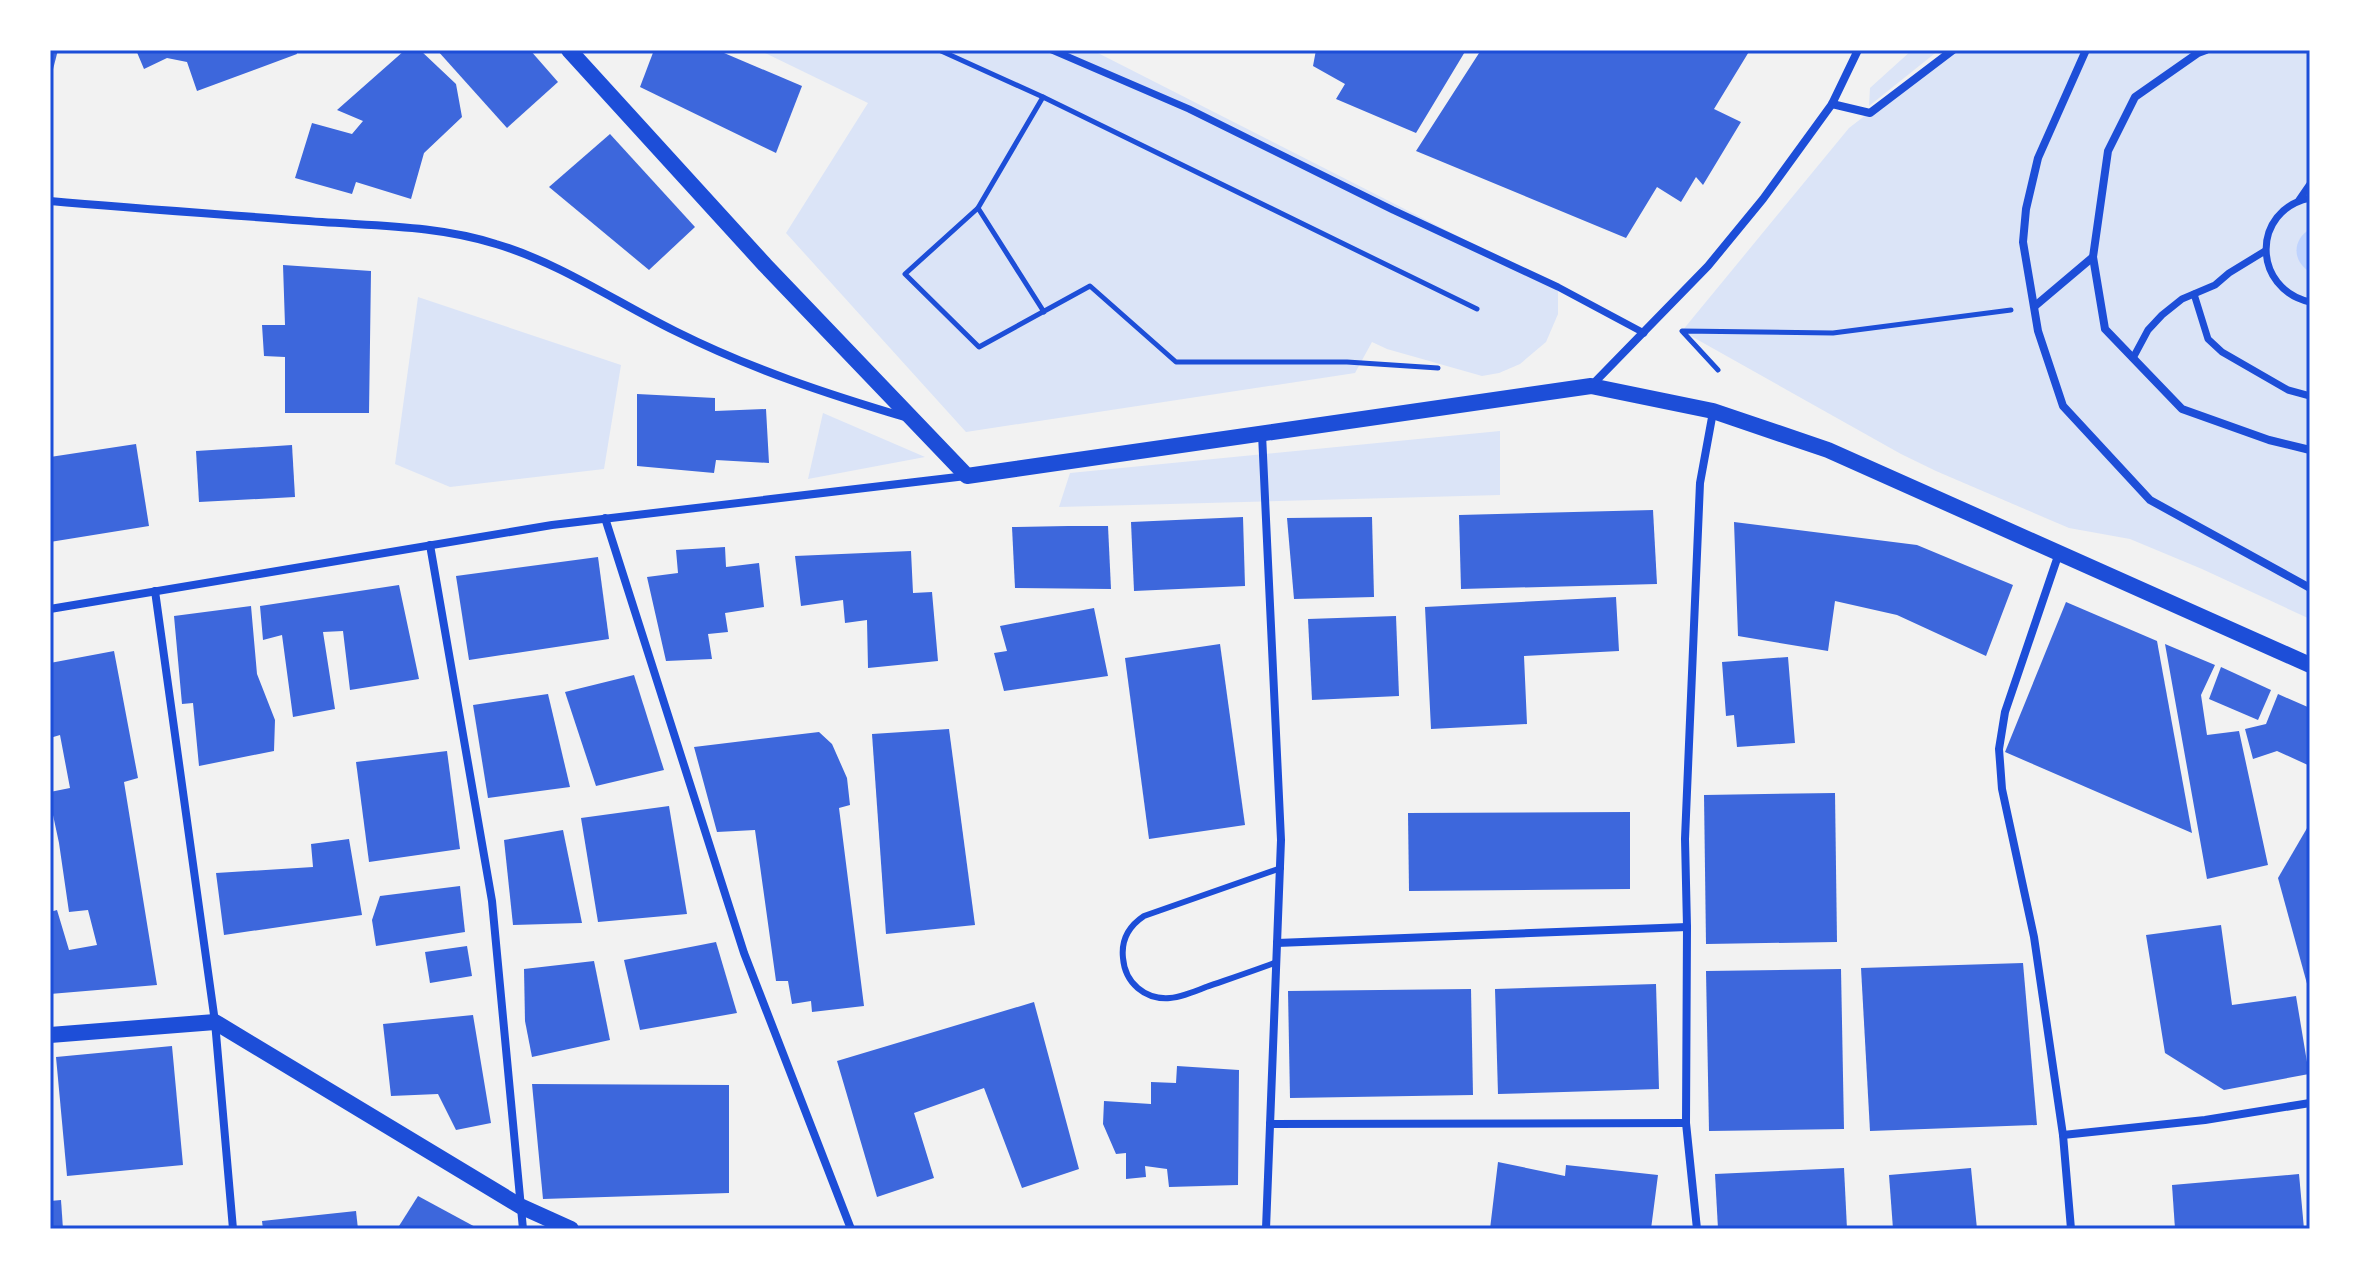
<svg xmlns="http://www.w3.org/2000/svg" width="2360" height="1279" font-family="Roboto,sans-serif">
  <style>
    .green { fill: #dbe4f7 }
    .water { fill: #bfd3fe }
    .building { fill: #3d67dc }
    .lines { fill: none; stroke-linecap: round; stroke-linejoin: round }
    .path { stroke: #1d4ed8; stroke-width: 5 }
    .service { stroke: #1d4ed8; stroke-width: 6 }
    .pedestrian { stroke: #1d4ed8; stroke-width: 7 }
    .minor { stroke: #1d4ed8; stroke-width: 8 }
    .secondary { stroke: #1d4ed8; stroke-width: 16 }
    .neatline { fill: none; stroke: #1d4ed8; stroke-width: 3 }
  </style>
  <rect width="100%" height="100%" fill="#f2f2f2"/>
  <!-- green -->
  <g class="green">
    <path d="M759 50H1092L1558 287V314L1546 342 1520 364 1499 373 1482 376 1387 349 1372 342 1355 373 966 432 786 233 868 103Z"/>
    <path d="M1912 50H1939L1869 106 1870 88Z"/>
    <path d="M1950 50H2310V619L2202 569 2130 539 2069 528 1936 471 1901 454 1682 331 1849 128Z"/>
    <path d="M418 297 621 365 604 469 450 487 395 464Z"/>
    <path d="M823 413 925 457 808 479Z"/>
    <path d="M1500 431V495L1059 507 1070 473Z"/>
  </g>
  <!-- water -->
  <path class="water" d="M2310 229V272C2292 261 2292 240 2310 229Z"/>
  <!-- building -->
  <g class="building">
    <path d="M50 50H58L51 77H50Z"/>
    <path d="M136 50H296L297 54 197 91 187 62 167 58 144 69Z"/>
    <path d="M405 50H420L456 84 462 117 424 153 411 199 356 182 352 194 295 178 312 123 352 134 363 121 337 110Z"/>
    <path d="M437 50H530L558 82 507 128Z"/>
    <path d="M654 50H717L802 86 776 153 640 87Z"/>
    <path d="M1316 50H1466L1416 133 1336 99 1345 84 1313 66Z"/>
    <path d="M1481 50H1750L1714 109 1741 122 1703 185 1696 177 1681 202 1657 187 1626 238 1416 151Z"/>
    <path d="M610 134 695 227 649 270 549 187Z"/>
    <path d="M283 265 371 271 369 413H285V357L264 356 262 325H285Z"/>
    <path d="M637 394 715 398V411L766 409 769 463 716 460 714 473 637 466Z"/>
    <path d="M136 444 149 526 50 542V457Z"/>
    <path d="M292 445 295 497 199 502 196 451Z"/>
    <path d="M1653 510 1657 584 1461 589 1459 515Z"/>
    <path d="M1243 517 1245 586 1134 591 1131 522Z"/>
    <path d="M1372 517 1374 597 1294 599 1287 518Z"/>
    <path d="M1734 522 1917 545 2013 585 1986 656 1897 615 1835 601 1828 651 1738 636Z"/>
    <path d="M1068 526H1108L1111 589 1015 588 1012 527Z"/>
    <path d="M725 547 726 567 759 563 764 607 725 613 728 632 708 634 712 659 666 661 647 577 678 573 676 550Z"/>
    <path d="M911 551 913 593 932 592 938 661 868 668 867 620 845 623 843 600 801 606 795 556Z"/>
    <path d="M598 557 609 639 469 660 456 576Z"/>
    <path d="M399 585 419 679 350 690 343 631 323 632 335 709 293 717 282 635 263 640 260 606Z"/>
    <path d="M1616 597 1619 651 1524 656 1527 724 1431 729 1425 607Z"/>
    <path d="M2066 602 2157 641 2192 833 2005 752Z"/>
    <path d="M251 606 257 674 275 720 274 751 199 766 193 703 182 704 174 616Z"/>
    <path d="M1094 608 1108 676 1004 691 994 653 1007 651 1000 626Z"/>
    <path d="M1396 616 1399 696 1312 700 1308 619Z"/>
    <path d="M1220 644 1245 825 1149 839 1125 658Z"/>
    <path d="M2165 644 2215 665 2201 695 2207 735 2239 731 2268 865 2207 879Z"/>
    <path d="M114 651 138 778 124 782 157 985 50 994V912L57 910 69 950 97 945 88 910 69 912 59 843 50 801V792L70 788 60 735 50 738V663Z"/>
    <path d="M1788 657 1795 743 1737 747 1734 715 1726 716 1722 662Z"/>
    <path d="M2221 667 2271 690 2258 720 2209 699Z"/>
    <path d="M634 675 664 770 596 786 565 692Z"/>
    <path d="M548 694 570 787 488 798 473 705Z"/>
    <path d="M2278 694 2310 708V766L2277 751 2253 759 2245 729 2266 724Z"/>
    <path d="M949 729 975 925 886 934 872 734Z"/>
    <path d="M819 732 832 744 847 778 850 805 839 808 864 1006 812 1012 811 1001 792 1004 788 981H776L755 830 717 832 694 747Z"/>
    <path d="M447 751 460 849 369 862 356 762Z"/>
    <path d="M1835 793 1837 942 1706 944 1704 795Z"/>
    <path d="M669 806 687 914 598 922 581 818Z"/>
    <path d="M1630 812V889L1409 891 1408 813Z"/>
    <path d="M2310 823V991H2309L2278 878Z"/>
    <path d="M563 830 582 923 513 925 504 840Z"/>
    <path d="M349 839 362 915 224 935 216 873 313 867 311 844Z"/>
    <path d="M460 886 465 932 376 946 372 920 380 896Z"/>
    <path d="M2221 925 2232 1005 2296 996 2309 1074 2224 1090 2165 1053 2146 935Z"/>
    <path d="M716 942 737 1013 640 1030 624 960Z"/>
    <path d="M467 946 472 976 430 983 425 952Z"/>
    <path d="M594 961 610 1040 532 1057 525 1021 524 969Z"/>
    <path d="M2023 963 2037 1125 1870 1131 1861 968Z"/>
    <path d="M1841 969 1844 1129 1709 1131 1706 971Z"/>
    <path d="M1656 984 1659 1089 1498 1094 1495 989Z"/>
    <path d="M1471 989 1473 1095 1290 1098 1288 991Z"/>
    <path d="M1034 1002 1079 1169 1022 1188 984 1088 914 1113 934 1178 877 1197 837 1061Z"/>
    <path d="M473 1015 491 1123 456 1130 438 1094 391 1096 383 1024Z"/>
    <path d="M172 1046 183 1165 67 1176 56 1057Z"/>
    <path d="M1177 1066 1239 1070 1238 1185 1169 1187 1167 1169 1145 1166 1146 1177 1126 1179V1153L1116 1154 1103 1124 1104 1101 1151 1104V1082L1176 1083Z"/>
    <path d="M532 1084 729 1085V1193L543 1199Z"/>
    <path d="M1498 1162 1565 1176 1566 1165 1658 1175 1651 1229H1490Z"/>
    <path d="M1844 1168 1847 1229H1718L1715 1174Z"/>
    <path d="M1971 1168 1977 1229H1893L1889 1175Z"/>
    <path d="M2299 1174 2304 1229H2175L2172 1185Z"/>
    <path d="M418 1196 479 1229H399V1226Z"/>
    <path d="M61 1200 63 1229H50V1201Z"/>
    <path d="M356 1211 358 1229H263L262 1221Z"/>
  </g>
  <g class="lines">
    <!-- path -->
    <g class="path">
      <path d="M939 50 1043 97"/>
      <path d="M978 208 1043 97 1477 309"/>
      <path d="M1044 312 978 208 905 274 979 347 1090 286 1176 362H1347L1438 368"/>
      <path d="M1718 370 1682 331 1833 333 2011 310"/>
    </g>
    <!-- service -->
    <path class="service" d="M1277 962C1253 971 1229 979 1206 987 1194 992 1182 997 1170 998 1145 1000 1125 983 1123 958 1121 940 1129 926 1144 916L1281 868"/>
    <!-- pedestrian -->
    <g class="pedestrian">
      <path d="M1052 50 1189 109 1393 210 1558 287 1644 333"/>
      <path d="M2310 198C2251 210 2252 289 2310 302"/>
      <path d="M2299 200 2310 184"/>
      <path d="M2194 294 2208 339 2222 352 2288 390 2310 396"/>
      <path d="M2133 358 2148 330 2162 315 2182 299 2215 285 2229 273 2265 251"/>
    </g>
    <!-- minor -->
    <g class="minor">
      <path d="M2086 50 2038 158 2026 209 2023 242 2038 331 2063 406 2150 500 2310 588"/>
      <path d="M1832 104 1870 113 1953 50"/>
      <path d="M50 201C141 209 231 215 322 222 380 226 440 226 496 244 560 263 616 302 675 331 751 369 827 394 908 418"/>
      <path d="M2093 257 2105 329 2182 409 2269 440 2310 450"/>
      <path d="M2035 306 2093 257 2108 151 2135 97 2198 53 2206 50"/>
      <path d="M1591 386 1708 266 1763 199 1832 104 1858 50"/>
      <path d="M1262 434 1281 840 1266 1229"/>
      <path d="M605 518 744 953 851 1229"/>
      <path d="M430 545 492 901 523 1229"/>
      <path d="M2059 553 2005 712 1999 749 2000 762 2002 789 2034 937 2063 1135 2071 1229"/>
      <path d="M155 591 215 1022 233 1229"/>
      <path d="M50 609 552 525 966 476"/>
      <path d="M1277 943 1687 927"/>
      <path d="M1270 1124 1686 1123"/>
      <path d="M2063 1135 2205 1120 2310 1103"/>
      <path d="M1697 1229 1686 1123 1687 927 1685 839 1700 483 1713 412"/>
    </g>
    <!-- secondary -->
    <g class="secondary">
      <path d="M569 50 765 265 967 476 1591 386 1713 411 1828 450 2310 665"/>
      <path d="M50 1035 215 1022 520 1206 571 1229"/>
    </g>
  </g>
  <!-- border -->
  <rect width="2360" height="1279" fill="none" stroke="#ffffff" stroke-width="104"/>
  <rect x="52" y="52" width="2256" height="1175" class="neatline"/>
</svg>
